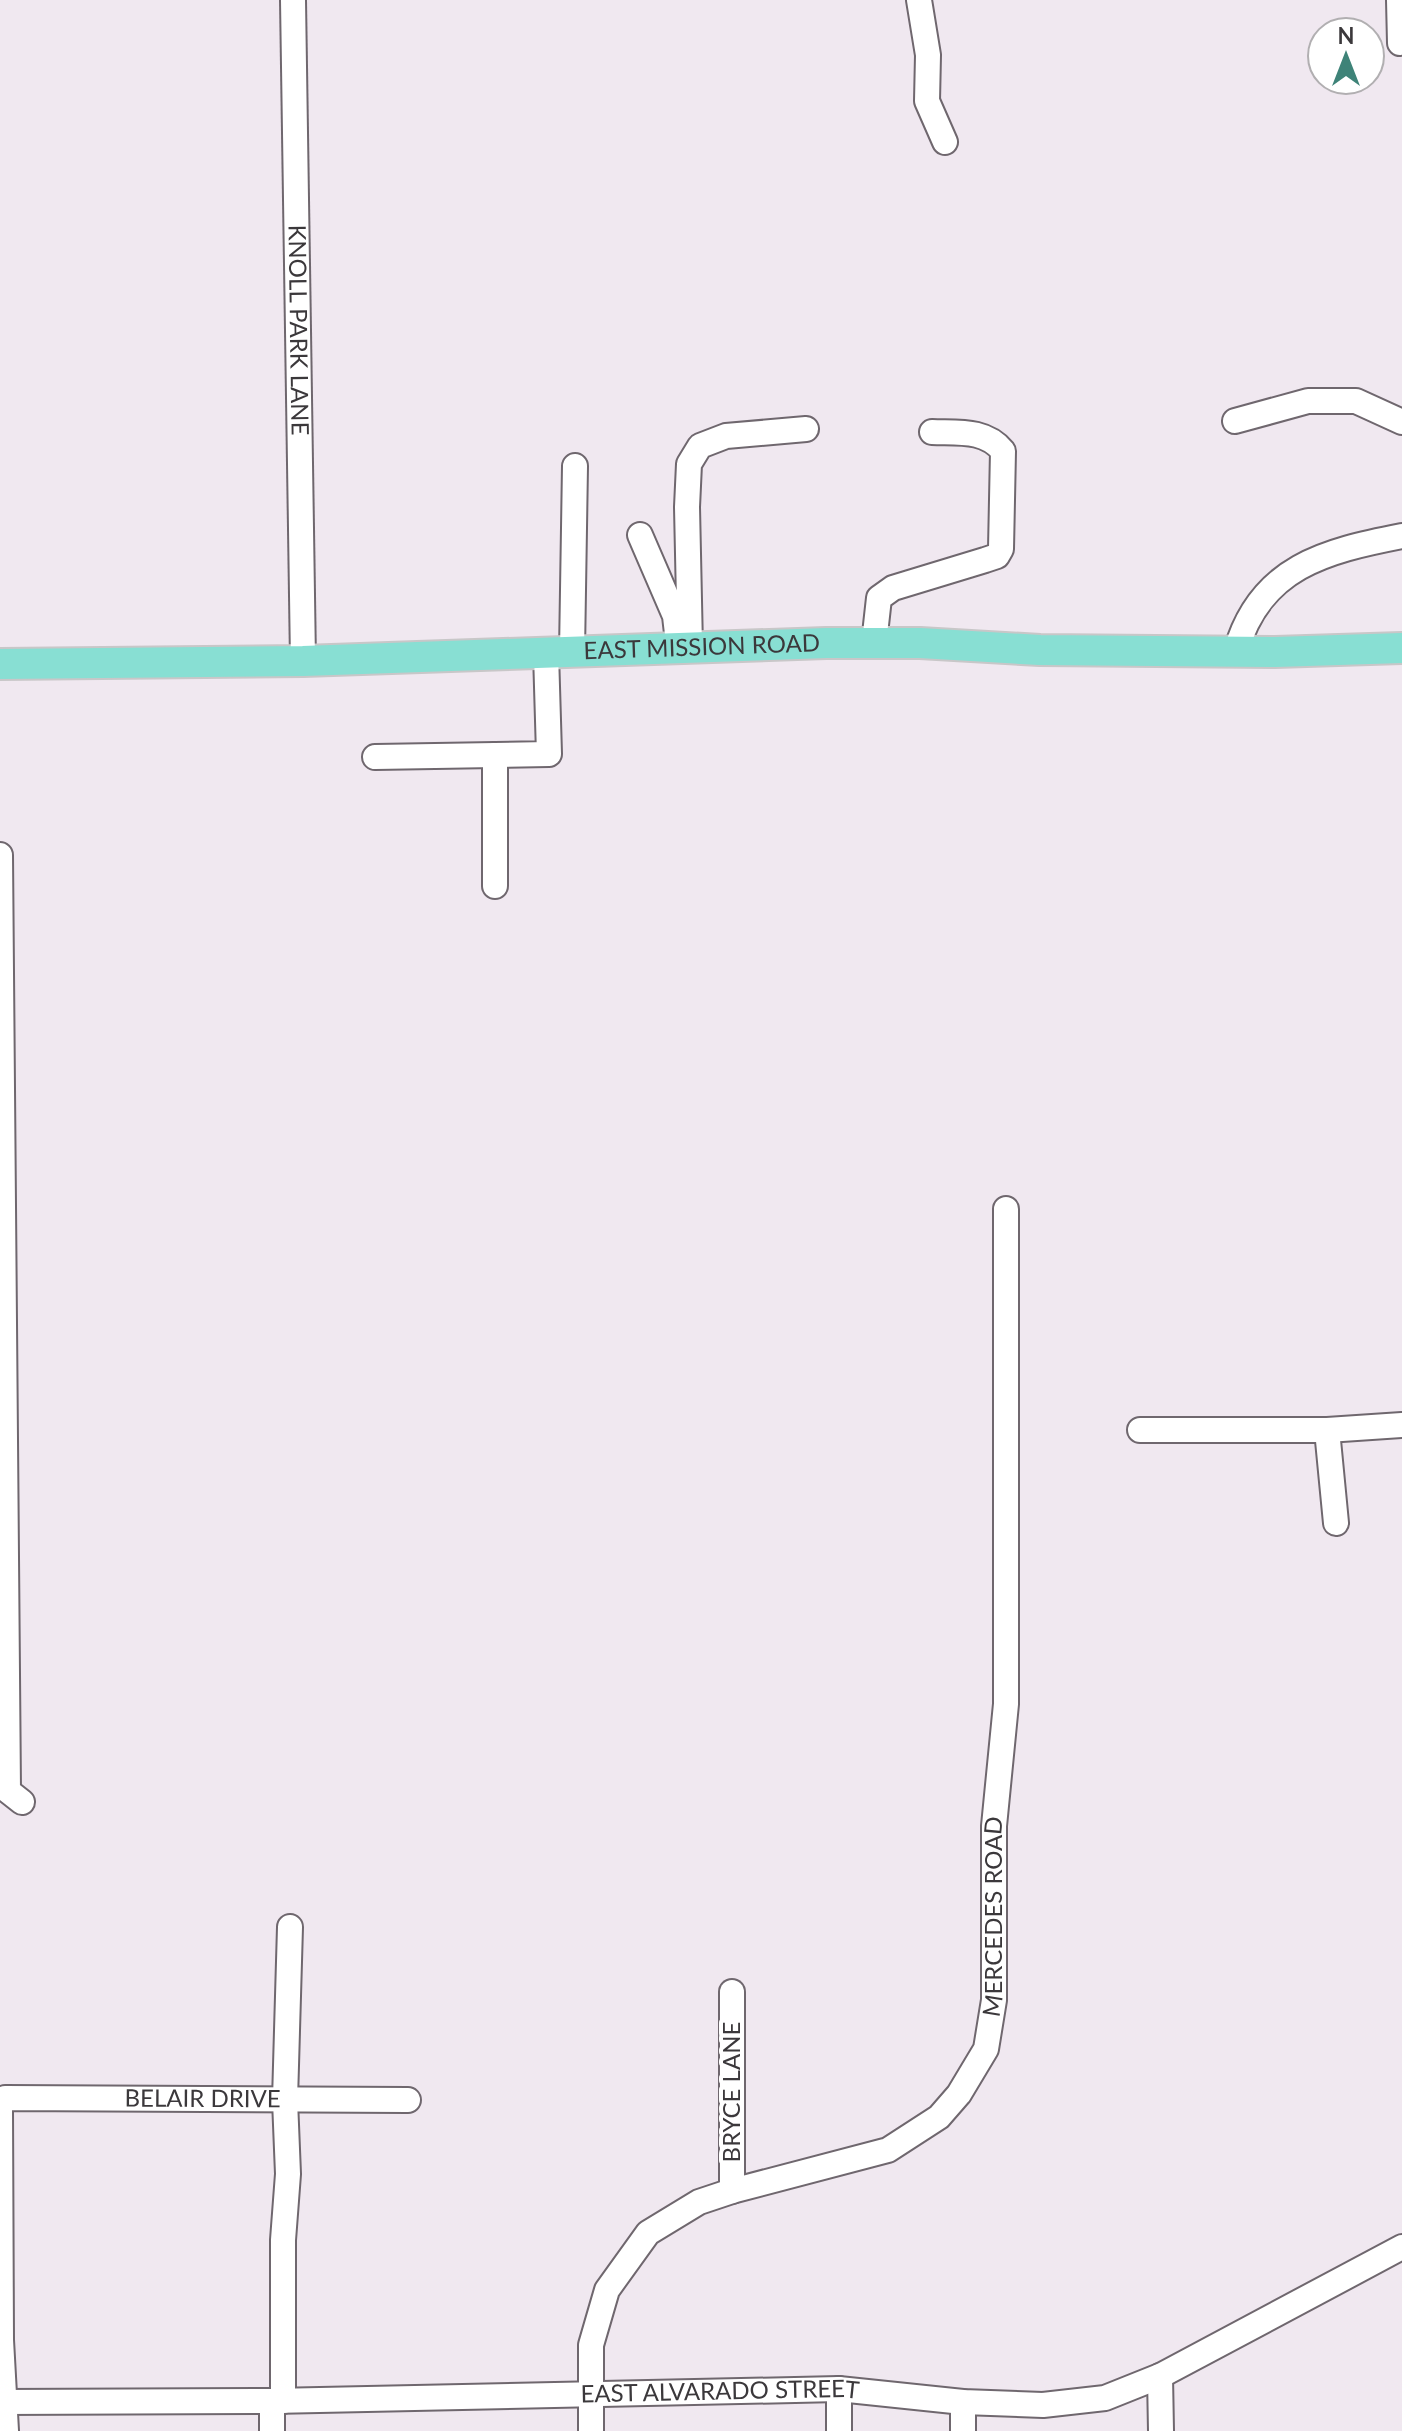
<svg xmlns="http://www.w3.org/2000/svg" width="1402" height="2431" font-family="Lato,sans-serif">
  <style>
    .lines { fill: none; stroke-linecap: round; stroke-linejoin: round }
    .minor-casing { stroke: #6f676e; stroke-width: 28 }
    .major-casing { stroke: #c8c7c8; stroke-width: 34 }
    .minor { stroke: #fff; stroke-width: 24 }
    .major { stroke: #88dfd3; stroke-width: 30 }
    .labels { text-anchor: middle; stroke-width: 8; stroke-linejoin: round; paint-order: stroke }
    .street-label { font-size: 24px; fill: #3b383b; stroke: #fff }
  </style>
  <rect width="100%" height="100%" fill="#f0e8f0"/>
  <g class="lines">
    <defs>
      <g id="minor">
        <path id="s1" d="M293 0 303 661"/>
        <path d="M919 0 928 55 927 101 945 142"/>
        <path d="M1399 0 1400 43"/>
        <path d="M1235 421 1308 401H1356L1402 422"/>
        <path d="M640 535 675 616 678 642"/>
        <path d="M874 643 879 598 893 588 985 560 997 556 1001 549 1003 451C985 429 958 433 932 432"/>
        <path d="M690 647 687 507 689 464 700 446 726 436 806 429"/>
        <path d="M1236 651C1260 567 1325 551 1402 536"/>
        <path d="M572 652 575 466"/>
        <path d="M375 757 549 754 546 653"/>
        <path d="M0 855 8 1791 22 1802"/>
        <path d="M495 886V755"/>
        <path d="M1140 1430H1327L1402 1425"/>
        <path d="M1327 1430 1336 1523"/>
        <path d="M732 1992V2191"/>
        <path id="s2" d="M0 2102 5 2098 408 2100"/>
        <path d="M0 2110 1 2340 6 2431"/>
        <path d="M1160 2376 1161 2431"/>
        <path d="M839 2389V2431"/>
        <path d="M283 2401V2240L288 2174 285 2100 290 1927"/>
        <path id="s3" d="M0 2402 272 2401 839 2389 963 2402 1043 2405 1105 2398 1160 2376 1402 2247"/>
        <path d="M272 2431V2401"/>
        <path id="s4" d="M591 2431V2345L607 2290 648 2233 699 2202 732 2191 888 2150 939 2117 959 2094 986 2049 994 2000V1826L1006 1704V1209"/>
        <path d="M963 2431V2402"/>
      </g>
      <g id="major">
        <path id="s5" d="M0 664 303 661 826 643H920L1040 650 1275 652 1402 648"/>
      </g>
    </defs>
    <!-- minor casing -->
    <use href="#minor" class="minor-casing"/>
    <!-- major casing -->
    <use href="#major" class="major-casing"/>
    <!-- minor -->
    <use href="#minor" class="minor"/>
    <!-- major -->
    <use href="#major" class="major"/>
  </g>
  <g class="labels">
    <!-- street labels -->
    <g class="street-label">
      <text dy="8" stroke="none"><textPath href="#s1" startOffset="330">KNOLL PARK LANE</textPath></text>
      <text dy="8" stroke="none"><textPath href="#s5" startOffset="702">EAST MISSION ROAD</textPath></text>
      <text dy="8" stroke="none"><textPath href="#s4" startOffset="746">MERCEDES ROAD</textPath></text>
      <text transform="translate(732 2092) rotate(-90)" y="8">BRYCE LANE</text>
      <text dy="8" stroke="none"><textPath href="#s2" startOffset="204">BELAIR DRIVE</textPath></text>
      <text dy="8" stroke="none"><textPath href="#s3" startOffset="720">EAST ALVARADO STREET</textPath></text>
    </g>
  </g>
  <!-- north arrow -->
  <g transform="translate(1346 56)"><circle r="38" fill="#ffffff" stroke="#b1afb1" stroke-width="2"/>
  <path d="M0-6L14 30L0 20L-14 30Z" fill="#3e8378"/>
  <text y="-12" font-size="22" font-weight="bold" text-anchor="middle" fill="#3b383b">N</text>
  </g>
</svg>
